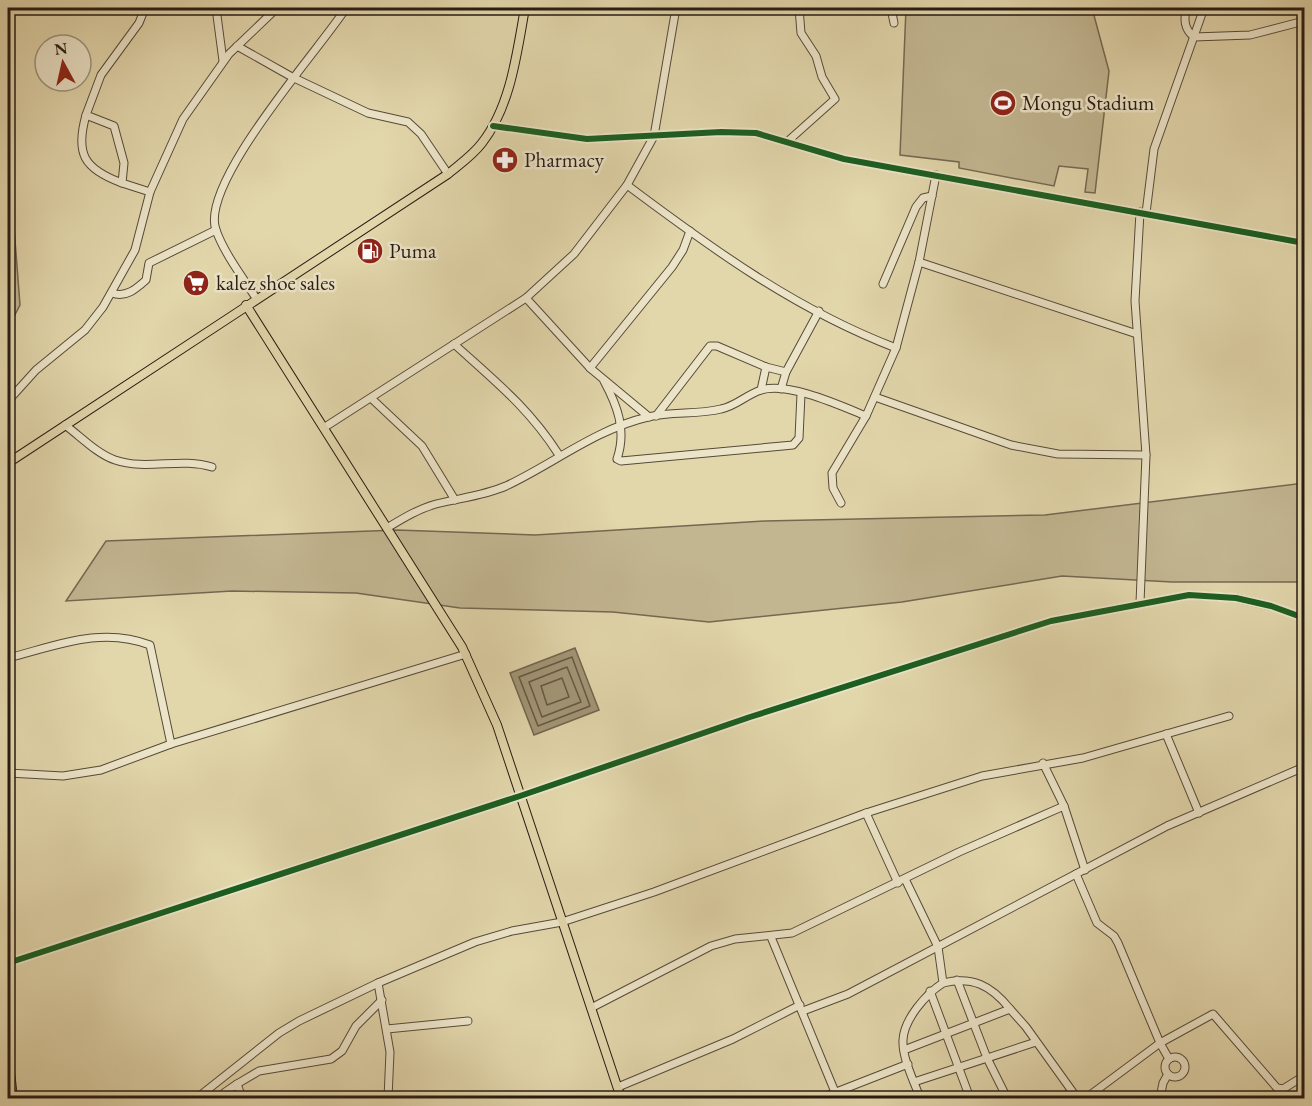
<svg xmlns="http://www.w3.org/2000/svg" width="1312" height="1106" font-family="'EB Garamond',serif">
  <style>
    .green { fill: #c2b691; stroke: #746852; stroke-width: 1.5 }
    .water { fill: #a29677; stroke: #71654f; stroke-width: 1.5 }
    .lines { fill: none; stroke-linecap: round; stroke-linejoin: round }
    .shore { stroke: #645845; stroke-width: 1.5 }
    .minor-casing { stroke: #564a39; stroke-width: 9 }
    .major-casing { stroke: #271b13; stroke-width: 10 }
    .minor { stroke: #ece4c8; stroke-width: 7 }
    .major { stroke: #e2d6ab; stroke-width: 8 }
    .cycleway-casing { stroke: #ece4c8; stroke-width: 10 }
    .cycleway { stroke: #1b5e20; stroke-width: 6 }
    .labels { text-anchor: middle; stroke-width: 5; stroke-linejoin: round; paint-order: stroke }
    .poi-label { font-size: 21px; fill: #271b13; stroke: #ece4c8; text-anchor: start }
  </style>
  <rect width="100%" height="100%" fill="#e2d6ab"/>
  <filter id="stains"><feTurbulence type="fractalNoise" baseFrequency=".00333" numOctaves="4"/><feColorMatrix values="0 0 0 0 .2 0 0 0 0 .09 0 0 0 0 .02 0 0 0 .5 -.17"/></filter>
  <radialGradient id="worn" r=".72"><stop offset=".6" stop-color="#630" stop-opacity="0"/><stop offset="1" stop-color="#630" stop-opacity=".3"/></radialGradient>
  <!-- green -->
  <g class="green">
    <path d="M906 8H1092L1109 71 1095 193 1085 192 1088 169 1059 166 1054 186 959 168V162L900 155Z"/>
    <path d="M8 174 11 188 20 305 8 328Z"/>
    <path d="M1304 483V582H1172L1062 576 902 602 709 622 613 612 460 608 356 593 232 591 66 601 106 541 397 530 535 535 765 521 1045 515Z"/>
  </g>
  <!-- water -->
  <path class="water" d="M575 648 599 710 534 735 510 673Z"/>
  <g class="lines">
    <!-- shore -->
    <g class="shore">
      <path d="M572 657 590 706 538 726 519 677Z"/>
      <path d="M567 667 581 702 542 717 529 682Z"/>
      <path d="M562 678 569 697 547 705 541 686Z"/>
    </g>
    <defs>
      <g id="minor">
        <path d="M145 8 139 23 101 75 86 115 114 126 124 163 122 183 150 192"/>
        <path d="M216 8 223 61"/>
        <path d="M891 8 894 23"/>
        <path d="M1186 8C1184 20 1184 29 1194 37L1250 35 1304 21"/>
        <path d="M237 46 292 77 368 113 408 122 421 134 448 174"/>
        <path d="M86 115C75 154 84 169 122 183"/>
        <path d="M493 126 587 139 721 132 756 133 844 159 1304 243"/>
        <path d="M788 141 835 99 822 77 816 56 801 33 799 8"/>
        <path d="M627 185C711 248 796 310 896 348"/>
        <path d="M1140 212 1135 301 1146 455 1140 603"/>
        <path d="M1146 213 1154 149 1204 8"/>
        <path d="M919 262 1137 334"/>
        <path d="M883 284 916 207 923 198 932 196"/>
        <path d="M112 293C126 298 136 289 146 280L149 263 216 230"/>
        <path d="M256 298C243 278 224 253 216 230 199 184 317 52 344 11"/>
        <path d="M526 298 590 368 649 417"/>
        <path d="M454 344C495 381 529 408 559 455"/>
        <path d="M590 368 672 267 683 250 690 231"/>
        <path d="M604 381C617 405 627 430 617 459L621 461 793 445 799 438 801 394"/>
        <path d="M781 389 786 372 819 311"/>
        <path d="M761 390 766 367"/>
        <path d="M875 397 1011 445 1058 454 1146 455"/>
        <path d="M372 399 422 446 455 500"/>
        <path d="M8 401 36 370 85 330 103 307 135 250 150 192 183 119 229 54 277 8"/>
        <path d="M656 416 710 346H717L766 367 786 372"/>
        <path d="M65 425C80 436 97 454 115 460 147 471 180 457 212 467"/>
        <path d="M325 427 526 298 574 254 627 185 654 136 676 8"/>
        <path d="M841 503 833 488 832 473 866 416 896 348 919 262 936 175"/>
        <path d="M387 528C402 519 418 509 436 504 459 498 483 496 506 486 553 464 596 429 648 417 672 411 697 415 721 409 736 406 746 395 761 390 789 382 839 405 866 416"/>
        <path d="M8 658C56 646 101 626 150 645L171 744"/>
        <path d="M1166 734 1199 813"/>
        <path d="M1043 763 1064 806 1085 870"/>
        <path d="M8 773 63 776 101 770 171 744 466 654"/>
        <path d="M866 813 898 883"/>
        <path d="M1076 874 1097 923 1114 936 1118 943 1160 1043 1086 1098"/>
        <path d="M905 879 938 947 943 983C926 994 904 1019 903 1040 902 1058 914 1081 920 1098"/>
        <path d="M771 937 835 1092"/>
        <path d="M8 963 520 796 750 717 1051 621 1189 595 1236 598 1271 606 1304 618"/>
        <path d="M957 980 987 1058 1007 1098"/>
        <path d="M378 983 390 1052 388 1098"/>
        <path d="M943 983C972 976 991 985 1010 1009"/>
        <path d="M930 991 970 1098"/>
        <path d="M591 1008 711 946 735 939 792 933 959 852 1064 806"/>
        <path d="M803 1011 848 994 1167 826 1304 767"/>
        <path d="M387 1029 468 1021"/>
        <path d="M904 1050 1010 1009 1026 1027 1077 1098"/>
        <circle cx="1175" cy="1067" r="10"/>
        <path d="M1169 1059 1160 1043 1213 1014 1277 1088 1283 1089 1299 1079 1304 1081"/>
        <path d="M914 1082 1036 1042"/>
        <path d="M237 1084 259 1071 331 1059 342 1051 356 1026 382 1000"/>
        <path d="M618 1087 733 1039 800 1005"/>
        <path d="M224 1093 237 1084 242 1098"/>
        <path d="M197 1098 279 1033 299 1021 378 983 475 942 512 931 562 922 654 892 866 813 982 776 1083 758 1229 716"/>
        <path d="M821 1098 908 1064"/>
        <path d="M1057 1098 1072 1093"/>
        <path d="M1160 1098 1163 1083 1168 1074"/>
      </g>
      <g id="major">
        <path d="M246 305 462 647 497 725 621 1098"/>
        <path d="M8 463 448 174C460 164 473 155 482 143 511 106 517 52 525 8"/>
        <path d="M8 1054 13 1098"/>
      </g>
    </defs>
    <!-- minor casing -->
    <use href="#minor" class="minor-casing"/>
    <!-- major casing -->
    <use href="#major" class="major-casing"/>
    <!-- minor -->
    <use href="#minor" class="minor"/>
    <!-- major -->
    <use href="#major" class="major"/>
    <defs>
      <g id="cycleway">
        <path d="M493 126 587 139 721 132 756 133 844 159 1304 243"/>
        <path d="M8 963 520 796 750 717 1051 621 1189 595 1236 598 1271 606 1304 618"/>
      </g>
    </defs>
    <!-- cycleway casing -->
    <use href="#cycleway" class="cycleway-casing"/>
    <!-- cycleway -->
    <use href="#cycleway" class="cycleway"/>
  </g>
  <!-- icons -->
  <defs>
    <symbol id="stadium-disc" viewBox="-11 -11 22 22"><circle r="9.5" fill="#8f2418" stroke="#ece4c8"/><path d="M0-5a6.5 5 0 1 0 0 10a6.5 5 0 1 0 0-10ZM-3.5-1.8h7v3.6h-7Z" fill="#fff"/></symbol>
    <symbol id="pharmacy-disc" viewBox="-11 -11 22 22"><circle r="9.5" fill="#8f2418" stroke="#ece4c8"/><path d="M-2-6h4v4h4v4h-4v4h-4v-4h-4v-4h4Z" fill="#fff"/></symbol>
    <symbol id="fuel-disc" viewBox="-11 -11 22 22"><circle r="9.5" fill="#8f2418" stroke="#ece4c8"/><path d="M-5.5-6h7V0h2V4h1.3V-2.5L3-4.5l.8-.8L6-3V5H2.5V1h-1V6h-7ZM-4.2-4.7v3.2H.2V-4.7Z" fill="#fff"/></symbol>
    <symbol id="supermarket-disc" viewBox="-11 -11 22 22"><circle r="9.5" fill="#8f2418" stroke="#ece4c8"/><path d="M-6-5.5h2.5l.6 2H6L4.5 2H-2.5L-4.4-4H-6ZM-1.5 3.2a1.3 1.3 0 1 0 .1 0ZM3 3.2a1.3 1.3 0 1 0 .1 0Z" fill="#fff"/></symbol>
  </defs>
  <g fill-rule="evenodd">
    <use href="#stadium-disc" x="988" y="88" width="30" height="30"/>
    <use href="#pharmacy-disc" x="490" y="145" width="30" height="30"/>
    <use href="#fuel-disc" x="355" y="236" width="30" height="30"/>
    <use href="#supermarket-disc" x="181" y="268" width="30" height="30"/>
  </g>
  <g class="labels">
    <!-- poi labels -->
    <g class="poi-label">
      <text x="1022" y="110">Mongu Stadium</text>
      <text x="524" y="167">Pharmacy</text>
      <text x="389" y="258">Puma</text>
      <text x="216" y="290">kalez shoe sales</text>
    </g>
  </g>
  <!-- margin -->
  <rect width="1312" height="1106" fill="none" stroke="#e2d6ab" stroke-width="30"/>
  <rect x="9" y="9" width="1294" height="1088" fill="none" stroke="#271b13" stroke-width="3"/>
  <rect x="15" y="15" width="1282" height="1076" fill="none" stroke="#271b13" stroke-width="1.5"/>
  <!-- north arrow -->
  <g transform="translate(63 63) rotate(352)"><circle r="28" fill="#ece4c8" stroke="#9d9480" stroke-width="1.5"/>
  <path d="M0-4.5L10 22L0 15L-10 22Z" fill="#8f2418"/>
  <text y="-9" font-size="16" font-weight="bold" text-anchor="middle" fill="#271b13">N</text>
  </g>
  <rect width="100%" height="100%" filter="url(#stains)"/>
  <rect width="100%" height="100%" fill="url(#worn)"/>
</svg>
